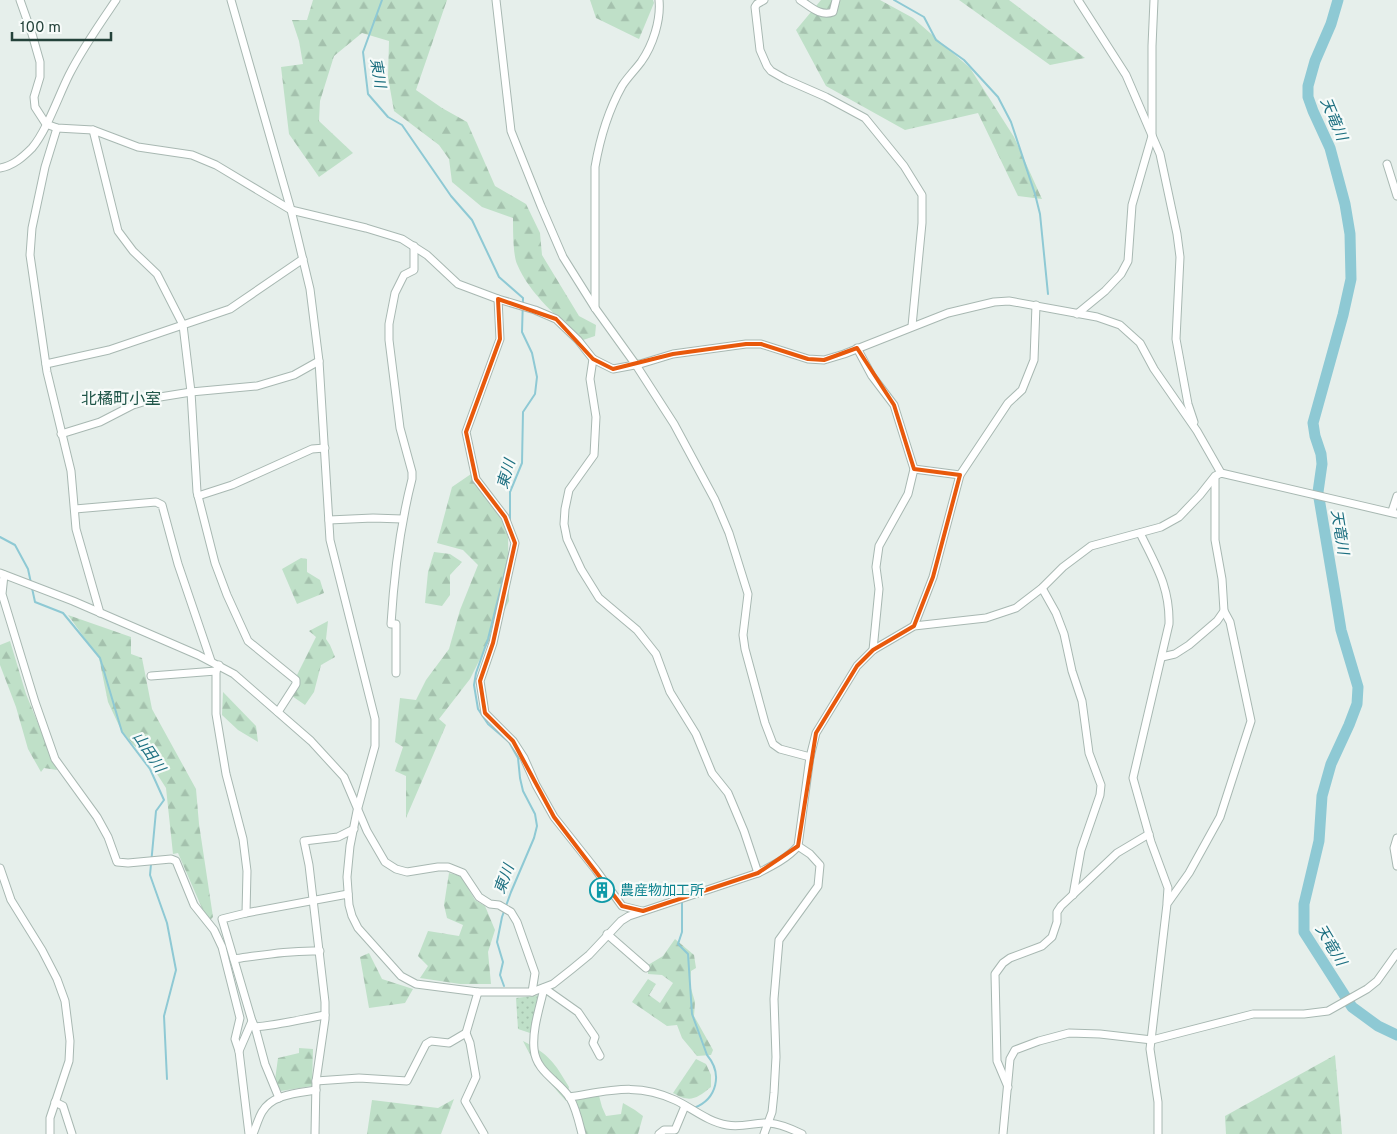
<svg xmlns="http://www.w3.org/2000/svg" width="1397" height="1134" font-family="Overpass,'Noto Sans JP',sans-serif">
  <style>
    .green { fill: url(#green-dots) }
    .forest { fill: url(#forest-firs) }
    .lines { fill: none; stroke-linecap: round; stroke-linejoin: round }
    .stream { stroke: #8ec9d4; stroke-width: 2 }
    .river { stroke: #8ec9d4; stroke-width: 11 }
    .minor-casing { stroke: #a8b8b2; stroke-width: 9 }
    .minor { stroke: #fff; stroke-width: 7 }
    .marked { fill: none; stroke: #e8590c; stroke-width: 4; stroke-linejoin: round }
    .labels { text-anchor: middle; stroke-width: 4.5; stroke-linejoin: round; paint-order: stroke }
    .culture-label { font-size: 14px; fill: #0d838f; stroke: #f7fbf9; text-anchor: start }
    .water-label { font-size: 15px; font-style: italic; fill: #1c6f80; stroke: #f7fbf9 }
    .quarter-label { font-size: 16px; fill: #1f5548; stroke: #f7fbf9 }
  </style>
  <defs>
    <pattern id="green-dots" width="8" height="8" patternUnits="userSpaceOnUse" patternTransform="scale(1.25)"><rect width="8" height="8" fill="#bfe0c8"/><path d="M2 2h.1M6 6h.1" fill="none" stroke="#a4c1ad" stroke-width="1.8" stroke-linecap="round"/></pattern>
    <pattern id="forest-firs" width="22" height="20" patternUnits="userSpaceOnUse" patternTransform="scale(1.25)"><rect width="22" height="20" fill="#bfe0c8"/><path d="M5 1l3.5 6h-7zM16 11l3.5 6h-7z" fill="#a4c1ad"/></pattern>
  </defs>
  <rect width="100%" height="100%" fill="#e6efeb"/>
  <!-- green -->
  <path class="green" d="M540 995 533 1034 518 1029 516 998Z"/>
  <!-- forest -->
  <g class="forest">
    <path d="M313 0H447L416 90 442 108 467 122 495 186 526 204 540 233 542 255 579 316 596 325 595 336 583 340C559 318 530 295 517 264 513 255 513 229 513 218L482 207 452 182 449 159 439 145 394 111 388 77 389 41 362 33 334 56 320 101 319 121 353 153 319 177 289 134 281 67 303 64 299 41 292 20H307Z"/>
    <path d="M590 0H653L654 3 639 39 596 18Z"/>
    <path d="M821 0H880L913 18 970 68 1014 137 1042 199 1018 196 978 113 905 130 826 86 796 30Z"/>
    <path d="M959 0H1009L1085 58 1050 65Z"/>
    <path d="M471 474 500 505 508 537 509 601 470 679 439 719 446 725 406 818V776L395 771 403 747 395 742 400 698 416 700 426 680 449 649 460 610 478 565 463 550 437 543 452 487Z"/>
    <path d="M434 552 450 554 462 562 450 575V595L442 606 425 603 428 572Z"/>
    <path d="M301 558 307 559V572L320 580 324 593 297 604 282 569Z"/>
    <path d="M68 615 131 637V654L142 658 152 709 196 789 199 824 213 917 208 922 178 853 173 854 166 788 150 763 122 732 108 702 99 658Z"/>
    <path d="M328 621 326 639 330 645 335 657 321 665 314 692 305 705 292 696 300 681 297 675 316 637 309 631Z"/>
    <path d="M10 641 26 694 57 770 44 768 41 772 28 749 16 707 0 665V645Z"/>
    <path d="M223 692 256 726 258 742 238 730 222 715Z"/>
    <path d="M449 873 461 876 475 900 485 906 495 930 488 952 491 984H460L420 978 428 966 418 956 428 931 459 936 463 925 447 918 444 905Z"/>
    <path d="M675 939 694 955 696 968 691 971 690 985 695 1002 694 1016 713 1050 711 1055 697 1056 682 1038 677 1025 667 1026 632 1002 648 979 656 984 649 995 660 1003 673 983 662 975 648 974V965L663 956Z"/>
    <path d="M369 953 382 979 413 989 405 1003 369 1008 360 957Z"/>
    <path d="M523 1041C550 1055 554 1062 569 1087L566 1101C549 1082 534 1064 523 1041Z"/>
    <path d="M299 1048 313 1049 312 1086 281 1091 275 1080 278 1058 299 1053Z"/>
    <path d="M1335 1055 1342 1134H1226L1225 1116Z"/>
    <path d="M696 1059 706 1064 711 1075V1087C696 1099 690 1103 673 1093Z"/>
    <path d="M598 1092 602 1107 606 1116 621 1114 623 1103 635 1110 643 1116 638 1134H585L574 1100Z"/>
    <path d="M454 1099 441 1134H367L372 1100 438 1108Z"/>
  </g>
  <g class="lines">
    <!-- stream -->
    <g class="stream">
      <path d="M382 0 363 52 368 94 388 117 402 125 451 196 472 220 499 277 523 298 522 332 532 353 537 377 535 394 523 412 522 463 510 492V521"/>
      <path d="M894 0 924 17 936 40 964 60 998 97 1011 122 1035 194 1040 214 1048 294"/>
      <path d="M0 537 15 545 28 569 31 583"/>
      <path d="M32 588 35 602 63 613 100 658 122 732 150 769 164 800 156 811 150 875 167 923 176 970 164 1016 167 1079"/>
      <path d="M682 903V932L678 944 688 954 692 1014 707 1055C723 1074 717 1099 694 1108"/>
      <path d="M504 986 500 975 503 962 497 942 502 917 511 892 534 838 537 826 535 814 523 791 520 778 518 758 509 742 488 724 478 709 474 685 476 673 488 639 511 547"/>
    </g>
    <!-- river -->
    <path class="river" d="M1338 0 1331 24 1315 61 1308 86V97L1313 111 1330 148 1345 204 1350 234 1351 279 1343 315 1313 423 1315 436 1321 454 1322 464 1318 492 1335 593 1341 630 1358 687 1357 704 1349 725 1331 764 1322 796 1319 841 1304 904V932L1352 1007 1378 1026 1397 1035"/>
    <defs>
      <g id="minor">
        <path d="M20 0 32 34 40 62V77L34 97 35 107 46 124 57 128 93 130 138 147 192 155 216 165 291 210 366 228 402 239 427 255 458 284 498 299 535 310 556 319 578 340 593 359 613 369 640 364 673 354 746 344H761L808 359 824 360 844 354 948 313 994 302 1009 301 1097 317 1120 325 1140 343 1154 369 1197 431 1221 473"/>
        <path d="M231 0 291 210 310 289 319 361 330 540 375 719V746L357 811 350 846 347 877 349 905 352 916 358 928 401 976 416 984 478 992H532L553 984 572 969 589 955 621 921 629 916 758 873C772 866 788 858 798 846L810 757 816 733 857 666 873 650 914 626 986 618 1016 608 1042 588 1063 567 1091 546 1161 527 1179 517 1200 495 1215 476 1221 473 1397 514"/>
        <path d="M496 0 511 131 541 206 563 257 595 308 636 365 674 424 715 500 729 533 748 594 743 635 745 649 765 723 773 744 780 749 810 757"/>
        <path d="M764 0 757 4 755 7 760 50 767 66 771 71 785 79 826 97 865 118 904 166 922 195V223L912 326"/>
        <path d="M800 0C810 6 820 17 833 12L836 0"/>
        <path d="M1078 0 1126 75 1160 154 1177 234 1180 257 1176 339 1188 404 1194 422"/>
        <path d="M57 128 45 167 32 228 30 255 47 372 71 471 76 529 100 613"/>
        <path d="M93 130 118 231 133 251 157 274 183 325 191 392 197 492 215 563 227 595 248 641 296 680V684L278 712"/>
        <path d="M1387 164 1397 196"/>
        <path d="M0 168C13 166 23 157 32 148 47 130 58 97 69 75 82 49 99 25 116 0"/>
        <path d="M498 299 500 339 466 432 476 479 505 517 515 543 493 643 480 681 485 713 513 741 524 758 536 785 554 817 596 870 622 906 642 911"/>
        <path d="M595 308V167C600 138 608 111 622 86 627 78 635 70 641 62 653 45 661 20 659 0"/>
        <path d="M1077 314 1105 291 1121 274 1128 261 1132 205 1152 136V46L1154 0"/>
        <path d="M857 348 872 376 894 405 914 469 908 494 879 546 876 567 879 589 873 650"/>
        <path d="M593 359 590 379 596 417 594 455 569 490 565 509 564 524 567 539 581 569 599 598 637 630 656 654 670 692 696 734 712 773 728 793 744 831 758 873"/>
        <path d="M46 364 109 350 230 309 303 259"/>
        <path d="M61 434 100 422 133 405 160 397 191 392 257 386 294 375 319 361"/>
        <path d="M914 469 960 475"/>
        <path d="M198 496 232 485 312 449 325 448"/>
        <path d="M75 509 156 502 162 505 178 564 211 661"/>
        <path d="M1392 511 1397 496"/>
        <path d="M329 520 373 518 402 519"/>
        <path d="M1140 533C1156 566 1170 587 1169 624L1133 778 1151 842 1168 888 1167 902"/>
        <path d="M0 573 73 601 198 655 234 674 311 741 344 777 367 831 385 862 396 869 407 872 438 867H448L463 873 479 897 490 904 499 905 511 912 517 922 535 973 532 992"/>
        <path d="M4 575 2 594 35 702 55 759 97 817 108 837 117 862 128 863 171 859 176 861 194 905 214 930 222 947 240 1018 235 1039 239 1051 249 1134"/>
        <path d="M1042 588 1056 613 1064 634 1072 671 1082 701 1089 753 1101 785 1100 795 1081 850 1073 895"/>
        <path d="M914 626 933 577 960 475 1008 403 1022 390 1034 360 1036 305"/>
        <path d="M1162 657 1175 654 1189 645 1217 621 1224 611 1222 579 1215 540V477"/>
        <path d="M219 665 216 671V714L226 774 243 839 247 871 246 913 222 919 252 1021 239 1051"/>
        <path d="M396 673V624H391C394 575 400 526 412 479V472L400 428 389 340V324L395 293 404 275 414 270V246"/>
        <path d="M151 676 216 671"/>
        <path d="M1397 838 1394 848 1397 866"/>
        <path d="M0 868 11 900 42 950 57 979 65 1001 70 1041 69 1061 50 1118V1134"/>
        <path d="M246 913 348 894"/>
        <path d="M607 934 646 968"/>
        <path d="M234 959C263 955 291 950 320 951"/>
        <path d="M478 992 466 1033 470 1043 476 1077 465 1101 484 1134"/>
        <path d="M252 1021 255 1027C279 1025 302 1019 325 1015"/>
        <path d="M255 1027 265 1064 279 1098"/>
        <path d="M316 1081 359 1078 407 1081 426 1044 431 1041 449 1043 466 1033"/>
        <path d="M1008 1087 997 1061 995 974 1003 963 1010 958 1042 946 1052 937 1057 922V912L1061 906 1117 853 1149 834"/>
        <path d="M569 1097C609 1091 637 1082 675 1100 692 1108 708 1122 727 1125 742 1128 755 1122 769 1123 780 1124 792 1129 802 1134"/>
        <path d="M55 1102 63 1106 72 1134"/>
        <path d="M253 1134C256 1127 258 1119 262 1112 272 1094 298 1093 316 1090"/>
        <path d="M315 1134 316 1081 325 1019V1002L309 865 304 841 338 837 354 829"/>
        <path d="M582 1134C579 1122 576 1108 570 1098 558 1080 536 1072 534 1049 532 1029 540 1007 544 988L578 1012 595 1037 593 1043 600 1056"/>
        <path d="M659 1134 664 1130H675L685 1106"/>
        <path d="M764 1134 772 1112 774 1093 776 1057 774 999 779 940 818 886 820 865 810 854 798 846"/>
        <path d="M1003 1134 1010 1059 1015 1050 1039 1041 1069 1033 1100 1034 1152 1040 1253 1014H1304L1328 1011 1367 989 1377 981 1397 953"/>
        <path d="M1158 1134V1102L1150 1049 1167 904 1189 873 1220 817 1251 721 1230 622 1224 611"/>
      </g>
    </defs>
    <!-- minor casing -->
    <use href="#minor" class="minor-casing"/>
    <!-- minor -->
    <use href="#minor" class="minor"/>
  </g>
  <!-- marked area -->
  <path class="marked" d="M498 299 556 319 593 359 613 369 673 354 746 344H761L808 359 824 360 857 348 894 405 914 469 960 475 933 577 914 626 873 650 857 666 816 733 798 846 758 873 643 911 622 906 554 817 513 741 485 713 480 681 493 643 515 543 505 517 476 479 466 432 500 339Z"/>
  <!-- icons -->
  <defs>
    <symbol id="building-ring" viewBox="-11 -11 22 22"><circle r="9.5" fill="#f7fbf9" stroke="#0f9aa8" stroke-width="1.5"/><path d="M-4-6H4V6H1V3H-1V6H-4ZM-2.5-4.3h1.7v1.8h-1.7ZM.8-4.3h1.7v1.8H.8ZM-2.5-1h1.7V.8h-1.7ZM.8-1h1.7V.8H.8Z" fill="#0f9aa8"/></symbol>
  </defs>
  <g fill-rule="evenodd">
    <use href="#building-ring" x="588" y="876" width="28" height="28"/>
  </g>
  <g class="labels">
    <!-- culture labels -->
    <g class="culture-label">
      <text x="620" y="895">農産物加工所</text>
    </g>
    <!-- water labels -->
    <g class="water-label">
      <text transform="translate(378 73) rotate(80)" y="5">東川</text>
      <text transform="translate(1334 119) rotate(67)" y="5">天竜川</text>
      <text transform="translate(506 474) rotate(-74)" y="5">東川</text>
      <text transform="translate(1340 532) rotate(81)" y="5">天竜川</text>
      <text transform="translate(149 752) rotate(56)" y="5">山田川</text>
      <text transform="translate(504 879) rotate(-70)" y="5">東川</text>
      <text transform="translate(1331 945) rotate(59)" y="5">天竜川</text>
    </g>
    <!-- quarter labels -->
    <g class="quarter-label">
      <text x="121" y="404">北橘町小室</text>
    </g>
  </g>
  <!-- scale -->
  <path d="M12 32v8h99v-8" fill="none" stroke="#24423a" stroke-width="2.5"/>
  <text x="20" y="32" font-size="15" fill="#24423a" stroke="#f7fbf9" stroke-width="4" paint-order="stroke">100 m</text>
</svg>
